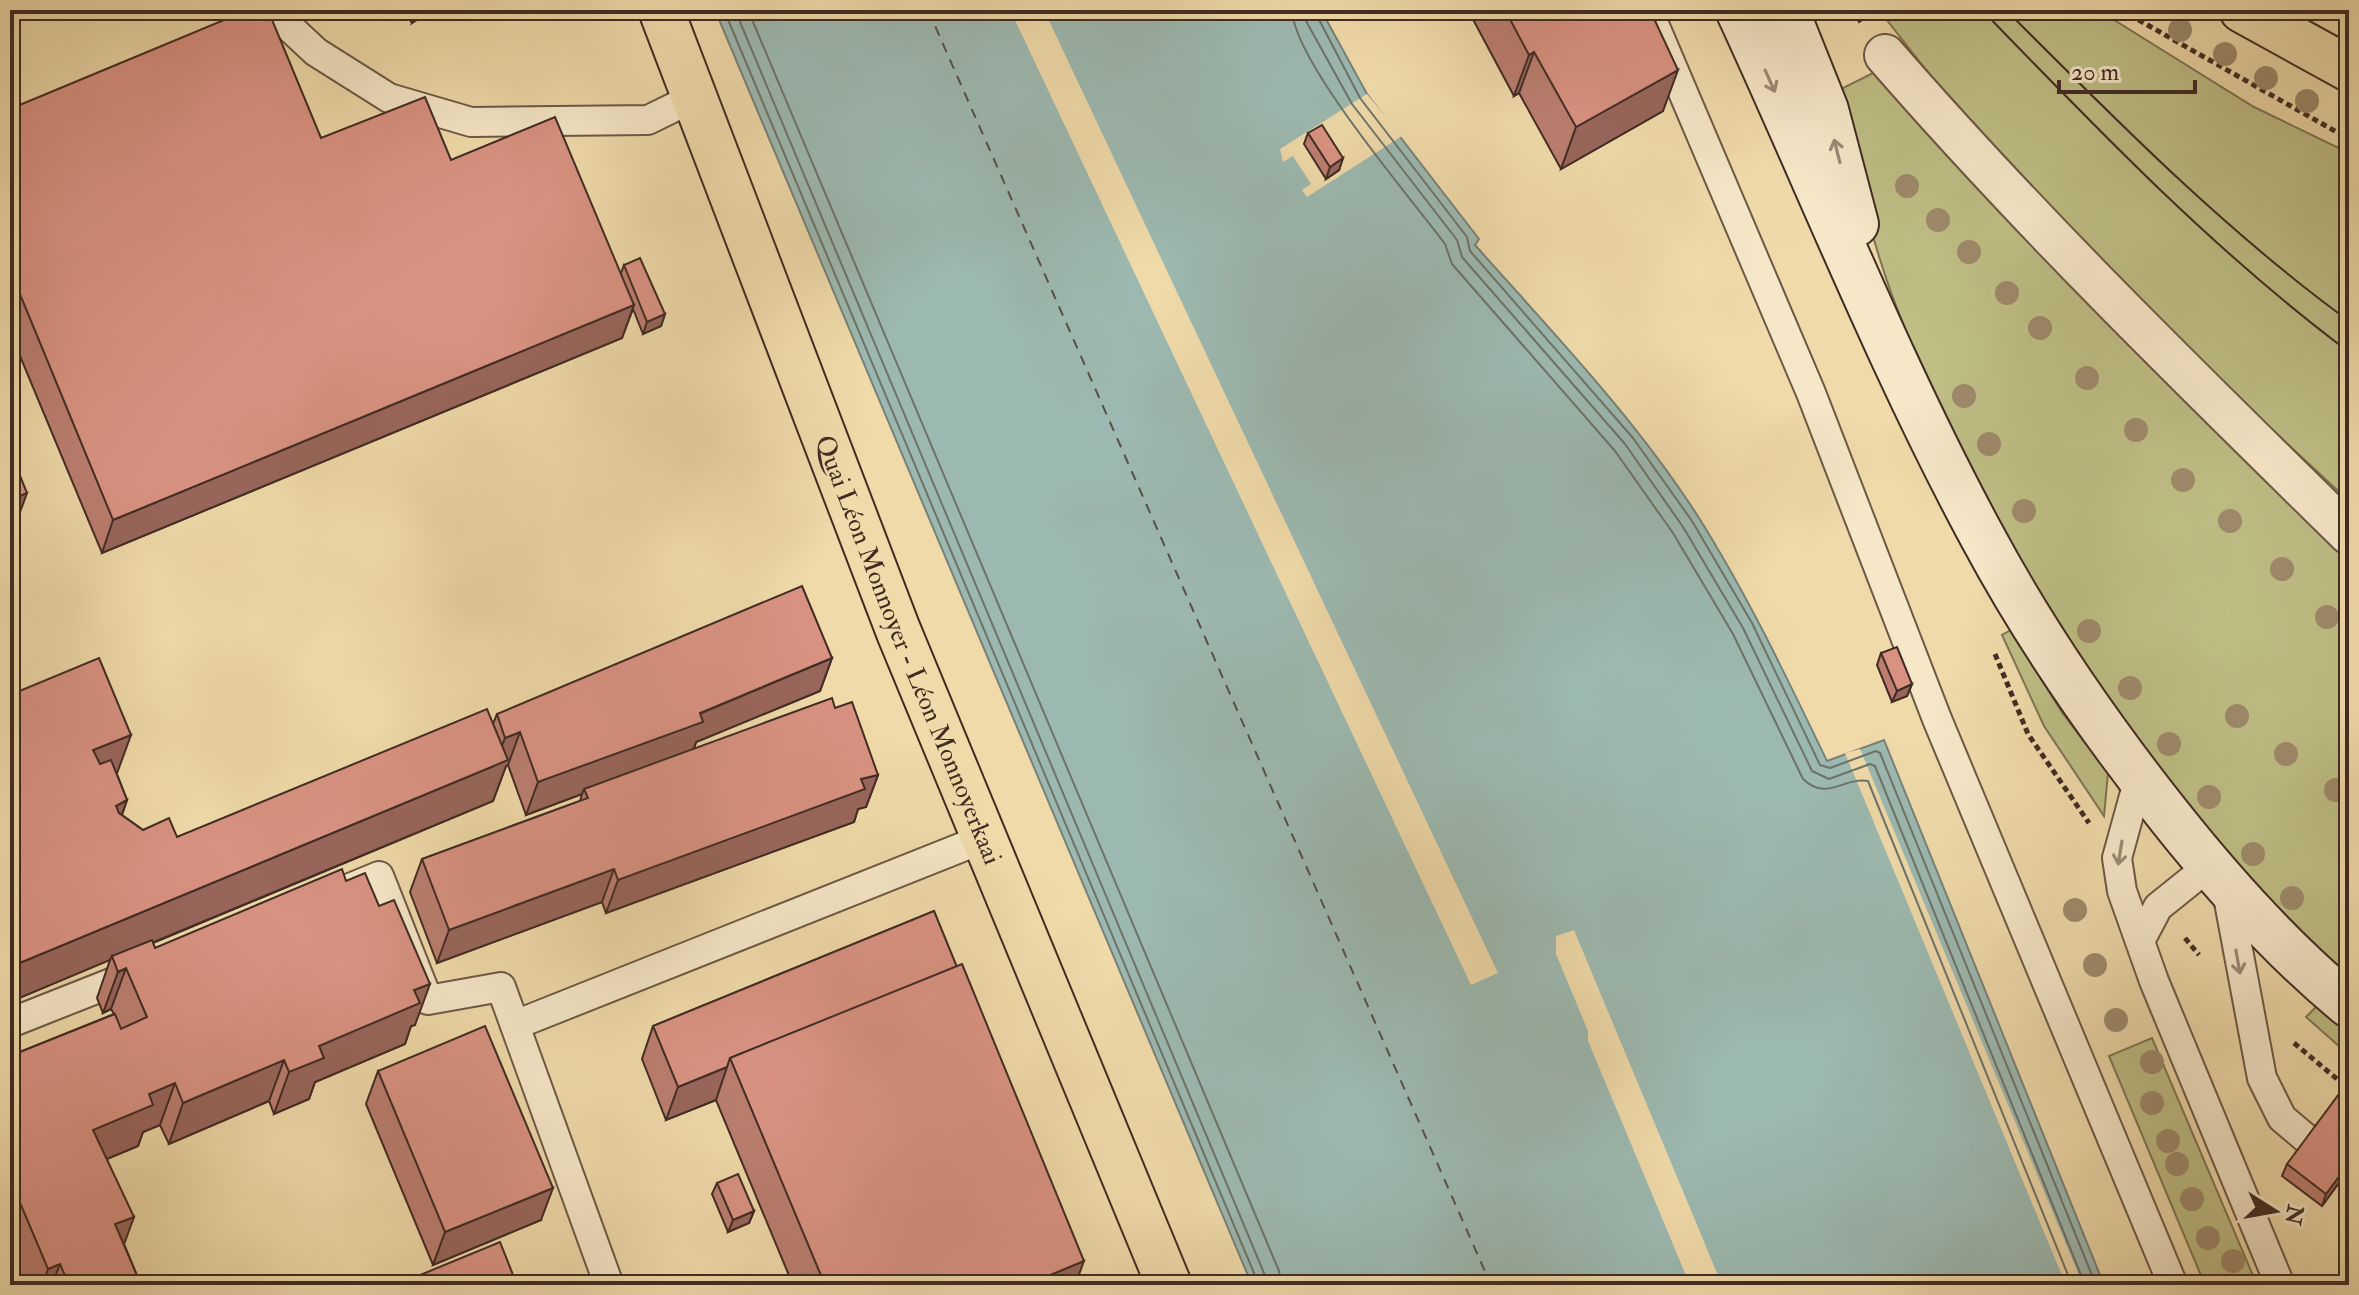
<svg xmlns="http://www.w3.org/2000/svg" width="2359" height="1295" font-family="'IM FELL Double Pica',serif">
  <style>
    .green { fill: #bebe85; stroke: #807554; stroke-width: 2 }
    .water { fill: #9cb9b1; stroke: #788179; stroke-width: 2 }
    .pier { fill: #f0daaa }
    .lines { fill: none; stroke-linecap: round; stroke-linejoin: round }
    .shore { stroke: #6e726a; stroke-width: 2 }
    .ferry { stroke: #584f47; stroke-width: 2; stroke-dasharray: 10 8; stroke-linecap: butt }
    .service-casing { stroke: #6d5846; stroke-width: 32 }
    .pedestrian-casing { stroke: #6d5846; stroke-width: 44 }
    .secondary-casing { stroke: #412c24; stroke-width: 48 }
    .primary-casing { stroke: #412c24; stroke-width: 48 }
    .path { stroke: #412c24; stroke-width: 5; stroke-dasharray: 6 4; stroke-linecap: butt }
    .service { stroke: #f5e7c8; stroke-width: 28 }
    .pedestrian { stroke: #f5e7c8; stroke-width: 40 }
    .secondary { stroke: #f5e7c8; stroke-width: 44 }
    .primary { stroke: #f0daaa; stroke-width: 44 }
    .tram { stroke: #412c24; stroke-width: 2 }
    .tree { fill: #9e8a6b }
    .wall { fill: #bb7e70; stroke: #412c24; stroke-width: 2 }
    .shaded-wall { fill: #98665b; stroke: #412c24; stroke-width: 2 }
    .building { fill: #d99282; stroke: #412c24; stroke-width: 2 }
    .oneway { stroke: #9b8a76 }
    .labels { text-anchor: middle; stroke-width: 6; stroke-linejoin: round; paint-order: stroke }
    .street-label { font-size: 26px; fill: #412c24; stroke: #f5e7c8 }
  </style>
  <rect width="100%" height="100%" fill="#f0daaa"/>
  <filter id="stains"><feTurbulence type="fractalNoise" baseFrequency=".0025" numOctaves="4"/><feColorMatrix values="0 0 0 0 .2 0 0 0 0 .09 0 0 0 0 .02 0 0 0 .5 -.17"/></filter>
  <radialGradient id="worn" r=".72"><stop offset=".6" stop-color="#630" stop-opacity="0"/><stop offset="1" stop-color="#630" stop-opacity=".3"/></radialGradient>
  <!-- green -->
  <g class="green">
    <path d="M1879 10H2098L2254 107 2349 153V501L2172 337 1978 136Z"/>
    <path d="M1879 70 2151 361 2349 555V977C2320 950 2286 925 2260 895 2105 720 1974 515 1892 295 1868 230 1854 159 1835 92Z"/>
    <path d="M2011 630 2061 711 2108 773 2104 816 2044 726 2002 635Z"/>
    <path d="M2317 1006 2349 1035V1055L2306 1017Z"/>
    <path d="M2152 1038 2257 1285H2205L2109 1056Z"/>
  </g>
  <!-- water -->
  <path class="water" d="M715 10H1321L1367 94 1479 239 1475 245C1553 333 1636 419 1699 518 1748 596 1787 678 1827 761L1884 740 2104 1285H1252Z"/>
  <!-- pier -->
  <g class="pier">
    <path d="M1020 10H1044L1498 973 1471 985 1014 18 1022 15Z"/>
    <path d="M1367 94 1402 136 1307 197 1302 190 1311 184 1293 156 1283 162 1280 149Z"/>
    <path d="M1860 749 2083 1285H2066L1845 753Z"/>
    <path d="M1574 930 1690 1208 1722 1285H1690L1588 1041V1031L1556 954V936Z"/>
  </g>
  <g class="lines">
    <!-- shore -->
    <g class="shore">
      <path d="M724 10 1259 1285"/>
      <path d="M735 10 1269 1285"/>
      <path d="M748 10 1279 1271 1281 1285"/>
      <path d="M1292 10C1294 62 1410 197 1445 244L1452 264 1615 451 1673 533 1733 634 1803 779C1827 802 1843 777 1868 781L2072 1285"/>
      <path d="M1304 10 1306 21 1352 104 1457 240 1462 257 1625 444 1683 527 1743 628 1812 771 1829 779 1870 764 1875 766 2085 1285"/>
      <path d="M1314 10 1360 98 1467 237 1470 251 1633 438 1692 521 1752 623 1820 765 1830 768 1876 751 1880 753 2096 1285"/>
    </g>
    <!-- ferry -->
    <path class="ferry" d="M928 10 1491 1285"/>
    <defs>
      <g id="service">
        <path d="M271 10 316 52 389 98 471 122 648 120 697 96"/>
        <path d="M1648 10 1811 393 1937 719 2173 1285"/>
        <path d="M2139 778 2117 858 2122 891 2154 981 2280 1285"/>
        <path d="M2226 886 2262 1078 2282 1118 2308 1140"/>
        <path d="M333 895 379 876 428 1000 501 987 609 1285"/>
        <path d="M2140 941 2158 907 2209 866"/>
        <path d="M10 1023 134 974"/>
        <path d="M515 1025 985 838"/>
      </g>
      <path id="pedestrian" d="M1885 55C2031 223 2190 378 2349 534"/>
      <g id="secondary">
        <path d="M1738 10C1819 185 1890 366 1982 536 2035 635 2101 730 2170 817 2224 885 2282 950 2349 1005"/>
        <path d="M1786 10 1826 110 1856 224"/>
      </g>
      <g id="primary">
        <path id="s1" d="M661 10 898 630 1169 1285"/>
        <path d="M2242 10 2349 69"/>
      </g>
    </defs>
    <!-- service casing -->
    <use href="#service" class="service-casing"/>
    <!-- pedestrian casing -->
    <use href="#pedestrian" class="pedestrian-casing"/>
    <!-- secondary casing -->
    <use href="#secondary" class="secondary-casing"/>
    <!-- primary casing -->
    <use href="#primary" class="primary-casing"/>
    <!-- path -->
    <g class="path">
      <path d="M1853 10 1861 22"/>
      <path d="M2121 10 2349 139"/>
      <path d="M1995 654 2028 734 2089 823"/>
      <path d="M2185 938 2199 955"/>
      <path d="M2294 1043 2349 1089"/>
    </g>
    <!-- service -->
    <use href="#service" class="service"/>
    <!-- pedestrian -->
    <use href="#pedestrian" class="pedestrian"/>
    <!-- secondary -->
    <use href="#secondary" class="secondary"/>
    <!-- primary -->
    <use href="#primary" class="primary"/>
    <!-- tram -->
    <g class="tram">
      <path d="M1982 10C2099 131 2214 251 2349 352"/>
      <path d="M2006 10C2115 119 2224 230 2349 321"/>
    </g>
  </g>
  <!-- trees -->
  <g class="tree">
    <circle cx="2180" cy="30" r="12"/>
    <circle cx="2225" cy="54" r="12"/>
    <circle cx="2266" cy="78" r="12"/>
    <circle cx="2307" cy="101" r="12"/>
    <circle cx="1907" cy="186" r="12"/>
    <circle cx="1938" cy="220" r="12"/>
    <circle cx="1969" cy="252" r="12"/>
    <circle cx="2007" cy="293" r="12"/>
    <circle cx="2040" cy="328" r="12"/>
    <circle cx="2087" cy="378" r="12"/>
    <circle cx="1964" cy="396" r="12"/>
    <circle cx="2136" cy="430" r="12"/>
    <circle cx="1989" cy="444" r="12"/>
    <circle cx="2183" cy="480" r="12"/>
    <circle cx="2024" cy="511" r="12"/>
    <circle cx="2230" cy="521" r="12"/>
    <circle cx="2282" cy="569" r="12"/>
    <circle cx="2327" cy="617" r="12"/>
    <circle cx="2089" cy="631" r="12"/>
    <circle cx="2130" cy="688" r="12"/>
    <circle cx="2237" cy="716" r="12"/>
    <circle cx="2169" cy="744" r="12"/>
    <circle cx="2286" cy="754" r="12"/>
    <circle cx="2336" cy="790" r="12"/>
    <circle cx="2209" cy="797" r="12"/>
    <circle cx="2253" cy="854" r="12"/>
    <circle cx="2292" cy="898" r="12"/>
    <circle cx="2075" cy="910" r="12"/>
    <circle cx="2095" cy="965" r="12"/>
    <circle cx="2116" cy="1020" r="12"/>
    <circle cx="2152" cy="1062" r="12"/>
    <circle cx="2152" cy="1103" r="12"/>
    <circle cx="2168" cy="1141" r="12"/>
    <circle cx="2177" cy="1164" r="12"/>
    <circle cx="2192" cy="1199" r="12"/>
    <circle cx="2208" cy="1238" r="12"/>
    <circle cx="2233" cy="1261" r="12"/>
  </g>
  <!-- wall -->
  <g class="wall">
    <path d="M403 10H432L412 23Z"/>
    <path d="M1468 10H1650L1663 111 1561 169 1519 93 1514 96Z"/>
    <path d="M10 109 321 138 451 160 621 273 624 265 665 314 661 326 643 334 633 309 622 338 102 553 10 332Z"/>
    <path d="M1308 133 1343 158 1339 170 1326 179 1304 144Z"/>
    <path d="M1881 653 1912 684 1907 696 1892 702 1877 665Z"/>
    <path d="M832 658 820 691 696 742 694 749 835 708 878 775 866 807 858 809 854 822 606 913 602 902 437 963 410 892 422 859 580 801 582 794 526 815 508 765 506 766 493 801 153 943 155 948 346 881 415 1025 411 1026 405 1044 315 1082 309 1099 274 1114 269 1101 169 1144 160 1125 143 1132 138 1146 107 1159 124 1244 141 1285H22L10 1255V1056L114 1014 111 1009 103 1013 97 998 110 960 117 774 127 800 122 815 143 830 177 837 493 724 497 714Z"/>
    <path d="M934 911 1075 1285H793L716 1100 666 1120 642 1059 653 1026Z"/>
    <path d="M378 1071 541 1220 433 1265 366 1104Z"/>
    <path d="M2349 1095V1169L2322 1206 2282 1176 2287 1164Z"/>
    <path d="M717 1183 754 1211 749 1223 728 1232 712 1194Z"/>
  </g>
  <!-- shaded-wall -->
  <g class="shaded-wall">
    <path d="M417 10H432L412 23Z"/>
    <path d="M1534 52 1519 93 1514 96 1529 55Z"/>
    <path d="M1678 70 1663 111 1561 169 1576 127Z"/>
    <path d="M1343 158 1339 170 1326 179 1330 167Z"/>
    <path d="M634 305 622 338 102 553 113 520Z"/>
    <path d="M665 314 661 326 643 334 647 322Z"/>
    <path d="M27 493 15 526 10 528V500Z"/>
    <path d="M832 658 820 691 696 742 692 754 584 789 582 794 526 815 538 782Z"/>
    <path d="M1912 684 1907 696 1892 702 1897 691Z"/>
    <path d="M520 732 508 765 506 766 493 801 113 959 112 956 110 960 10 1002V967L494 766 505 738Z"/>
    <path d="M131 735 116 776 78 791 93 750Z"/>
    <path d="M878 775 866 807 858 809 854 822 606 913 618 880 861 779Z"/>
    <path d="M127 800 112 842 116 806Z"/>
    <path d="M614 869 602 902 437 963 449 930Z"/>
    <path d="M126 968 111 1009 103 1013 118 972Z"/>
    <path d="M430 984 415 1025 411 1026 405 1044 315 1082 309 1099 274 1114 289 1072 319 1046 414 990Z"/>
    <path d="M284 1060 269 1101 169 1144 183 1103Z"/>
    <path d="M727 1067 716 1100 666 1120 678 1087Z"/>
    <path d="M175 1083 160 1125 143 1132 138 1146 78 1171 93 1130 149 1094Z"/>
    <path d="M2349 1163V1169L2322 1206 2326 1194Z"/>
    <path d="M553 1188 541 1220 433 1265 445 1232Z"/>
    <path d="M754 1211 749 1223 728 1232 733 1220Z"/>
    <path d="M134 1217 119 1258 115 1224Z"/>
    <path d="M1084 1261 1075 1285H1026Z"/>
    <path d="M60 1264 52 1285H42L48 1269Z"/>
  </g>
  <!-- building -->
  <g class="building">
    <path d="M248 10H268L321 138 425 97 451 160 555 117 634 305 113 520 10 270V109Z"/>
    <path d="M1505 10H1650L1678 70 1576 127 1534 52 1529 55Z"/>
    <path d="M1322 125 1343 158 1330 167 1308 133Z"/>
    <path d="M640 258 665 314 647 322 624 265Z"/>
    <path d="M10 451 27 493 10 500Z"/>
    <path d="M802 586 832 658 700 713 703 722 538 782 520 732 505 738 497 714Z"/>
    <path d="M10 635 14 646 10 647Z"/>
    <path d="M1897 647 1912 684 1897 691 1881 653Z"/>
    <path d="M99 658 131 735 93 750 100 764 111 760 127 800 116 806 119 813 143 830 169 818 177 837 487 709 508 760 10 967V695Z"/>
    <path d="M832 698 835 708 852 702 878 775 861 779 865 789 618 880 614 869 449 930 422 859 588 798 584 789Z"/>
    <path d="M342 869 346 881 365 873 379 906 394 900 430 984 414 990 420 1003 319 1046 324 1058 289 1072 284 1060 183 1103 175 1083 149 1094 153 1105 93 1130 134 1217 115 1224 141 1285H69L60 1264 48 1269 10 1179V1056L115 1014 121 1029 147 1017 126 968 118 972 112 956 152 940 155 948Z"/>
    <path d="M934 911 957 967 730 1058 727 1067 678 1087 653 1026Z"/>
    <path d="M962 964 1084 1261 1026 1285H825L730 1058Z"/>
    <path d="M485 1026 553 1188 445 1232 378 1071Z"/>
    <path d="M2342 1090 2349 1095V1163L2326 1194 2287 1164Z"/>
    <path d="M738 1174 754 1211 733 1220 717 1183Z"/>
    <path d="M500 1242 517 1285H396Z"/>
  </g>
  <!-- one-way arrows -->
  <defs><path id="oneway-shaft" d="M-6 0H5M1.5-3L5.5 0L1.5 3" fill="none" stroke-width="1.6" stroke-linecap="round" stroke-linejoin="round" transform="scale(2)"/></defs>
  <g class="oneway">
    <use href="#oneway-shaft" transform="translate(1770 81) rotate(66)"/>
    <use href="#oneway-shaft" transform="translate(1837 151) rotate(-104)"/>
    <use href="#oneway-shaft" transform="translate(2120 853) rotate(99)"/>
    <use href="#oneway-shaft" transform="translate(2238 962) rotate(80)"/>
  </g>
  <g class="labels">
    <!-- street labels -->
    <g class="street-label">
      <text dy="9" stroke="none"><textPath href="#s1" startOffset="686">Quai Léon Monnoyer - Léon Monnoyerkaai</textPath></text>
    </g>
  </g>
  <!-- margin -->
  <rect width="2359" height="1295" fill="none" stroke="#f0daaa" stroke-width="40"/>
  <rect x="12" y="12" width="2335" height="1271" fill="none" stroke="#412c24" stroke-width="4"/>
  <rect x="20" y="20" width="2319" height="1255" fill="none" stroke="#412c24" stroke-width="2"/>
  <!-- north arrow -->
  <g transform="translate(2275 1211) rotate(101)" stroke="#f5e7c8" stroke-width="6" paint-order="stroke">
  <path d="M0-6L14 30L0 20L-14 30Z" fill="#412c24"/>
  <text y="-12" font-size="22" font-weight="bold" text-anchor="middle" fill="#412c24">N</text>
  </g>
  <!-- scale -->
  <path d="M2059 80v12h136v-12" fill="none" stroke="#412c24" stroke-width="4"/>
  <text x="2071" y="80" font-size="24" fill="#412c24" stroke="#f5e7c8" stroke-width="6" paint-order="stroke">20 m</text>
  <rect width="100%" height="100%" filter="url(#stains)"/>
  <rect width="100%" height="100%" fill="url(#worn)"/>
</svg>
